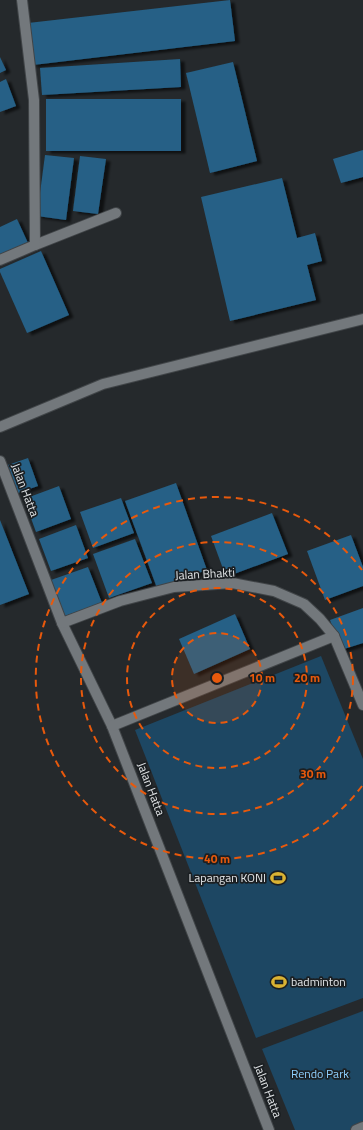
<svg xmlns="http://www.w3.org/2000/svg" width="363" height="1130" font-family="'Titillium Web',sans-serif">
  <style>
    .green { fill: #1d4763 }
    .building { fill: #256086; filter: url(#shadow) }
    .lines { fill: none; stroke-linecap: round; stroke-linejoin: round }
    .minor-casing { stroke: #414548; stroke-width: 12 }
    .minor { stroke: #73787c; stroke-width: 10 }
    .ring { fill: none; stroke: #e8590c; stroke-width: 2; stroke-dasharray: 7 5 }
    .labels { text-anchor: middle; stroke-width: 3.5; stroke-linejoin: round; paint-order: stroke }
    .street-label { font-size: 12px; fill: #e3e6e8; stroke: #1b1f22 }
    .poi-label { font-size: 12px; fill: #e3e6e8; stroke: #1b1f22; text-anchor: end }
    .park-label { font-size: 12px; fill: #8ecffd; stroke: #1b1f22 }
    .centre { fill: #e8590c; stroke: #1b1f22; stroke-width: 2 }
    .ring-label { font-size: 12px; text-anchor: middle; font-weight: bold; fill: #e8590c; stroke: #1b1f22; stroke-width: 3.5; stroke-linejoin: round; paint-order: stroke }
  </style>
  <defs>
    <filter id="shadow"><feDropShadow dx="4.5" dy="2.5" stdDeviation="1" flood-color="#0009"/></filter>
  </defs>
  <rect width="100%" height="100%" fill="#25292c"/>
  <!-- green -->
  <g class="green">
    <path d="M321 656 363 759V998L256 1038 135 730Z"/>
    <path d="M363 1011V1130H295L262 1049Z"/>
  </g>
  <!-- building -->
  <g class="building">
    <path d="M230 0 235 41 33 65 28 23Z"/>
    <path d="M0 57 6 70 0 73Z"/>
    <path d="M180 59 181 87 42 95 40 68Z"/>
    <path d="M233 62 257 161 210 173 186 73Z"/>
    <path d="M6 79 16 106 0 112V82Z"/>
    <rect x="46" y="99" width="135" height="52"/>
    <path d="M363 150V177L341 183 333 159Z"/>
    <path d="M45 155 74 158 66 220 37 216Z"/>
    <path d="M80 156 106 159 98 214 73 211Z"/>
    <path d="M282 178 297 238 315 233 322 261 307 265 316 300 230 321 201 197Z"/>
    <path d="M17 219 28 243 0 255V227Z"/>
    <path d="M41 251 69 315 27 333 0 272V269Z"/>
    <path d="M28 458 38 486 18 493 8 465Z"/>
    <path d="M176 483 207 570 157 588 125 501Z"/>
    <path d="M59 486 71 519 36 532 24 499Z"/>
    <path d="M121 498 134 533 93 548 80 512Z"/>
    <path d="M272 513 288 554 226 577 211 536Z"/>
    <path d="M0 520 29 594 0 605Z"/>
    <path d="M76 525 88 558 51 571 39 539Z"/>
    <path d="M351 535 363 567V586L325 600 307 551Z"/>
    <path d="M135 539 152 583 109 598 93 554Z"/>
    <path d="M88 567 102 603 65 616 51 580Z"/>
    <path d="M363 608V643L341 650 330 620Z"/>
    <path d="M235 614 250 649 194 674 179 639Z"/>
  </g>
  <g class="lines">
    <defs>
      <g id="minor">
        <path d="M35 245 116 213"/>
        <path d="M0 260 35 245 34 100 22 0"/>
        <path d="M0 427 103 384 363 319"/>
        <path d="M0 461 62 623 112 726 269 1130"/>
        <path d="M62 623 120 601 174 587 232 583 274 591 304 604 320 619 334 636 363 705"/>
        <path d="M112 726 334 636"/>
        <path d="M356 1130 363 1127"/>
      </g>
    </defs>
    <!-- minor casing -->
    <use href="#minor" class="minor-casing"/>
    <!-- minor -->
    <use href="#minor" class="minor"/>
  </g>
  <!-- distance rings -->
  <circle cx="217" cy="678" r="45" fill="#e8590c" fill-opacity=".12"/>
  <g class="ring">
    <circle cx="217" cy="678" r="45"/>
    <circle cx="217" cy="678" r="90"/>
    <circle cx="217" cy="678" r="136"/>
    <path d="M362 786A181 181 0 1 1 362 570"/>
  </g>
  <!-- icons -->
  <defs>
    <symbol id="stadium-bare" viewBox="-9 -9 18 18"><path d="M0-5a6.5 5 0 1 0 0 10a6.5 5 0 1 0 0-10ZM-3.5-1.8h7v3.6h-7Z" fill="#dab333" stroke="#1b1f22" stroke-width="2.5" paint-order="stroke"/></symbol>
  </defs>
  <g fill-rule="evenodd">
    <use href="#stadium-bare" x="267" y="867" width="22" height="22"/>
    <use href="#stadium-bare" x="268" y="971" width="22" height="22"/>
  </g>
  <g class="labels">
    <!-- street labels -->
    <g class="street-label">
      <text transform="translate(25 490) rotate(69)" y="4">Jalan Hatta</text>
      <text transform="translate(205 574) rotate(-3)" y="4">Jalan Bhakti</text>
      <text transform="translate(151 789) rotate(69)" y="4">Jalan Hatta</text>
      <text transform="translate(268 1091) rotate(69)" y="4">Jalan Hatta</text>
    </g>
    <!-- poi labels -->
    <g class="poi-label">
      <text x="266" y="882">Lapangan KONI</text>
      <text x="291" y="986" text-anchor="start">badminton</text>
    </g>
    <!-- park labels -->
    <g class="park-label">
      <text x="320" y="1078">Rendo Park</text>
    </g>
  </g>
  <circle cx="217" cy="678" r="6" class="centre"/>
  <g class="ring-label">
    <text x="262" y="682">10 m</text>
    <text x="307" y="682">20 m</text>
    <text x="313" y="778">30 m</text>
    <text x="217" y="863">40 m</text>
  </g>
</svg>
